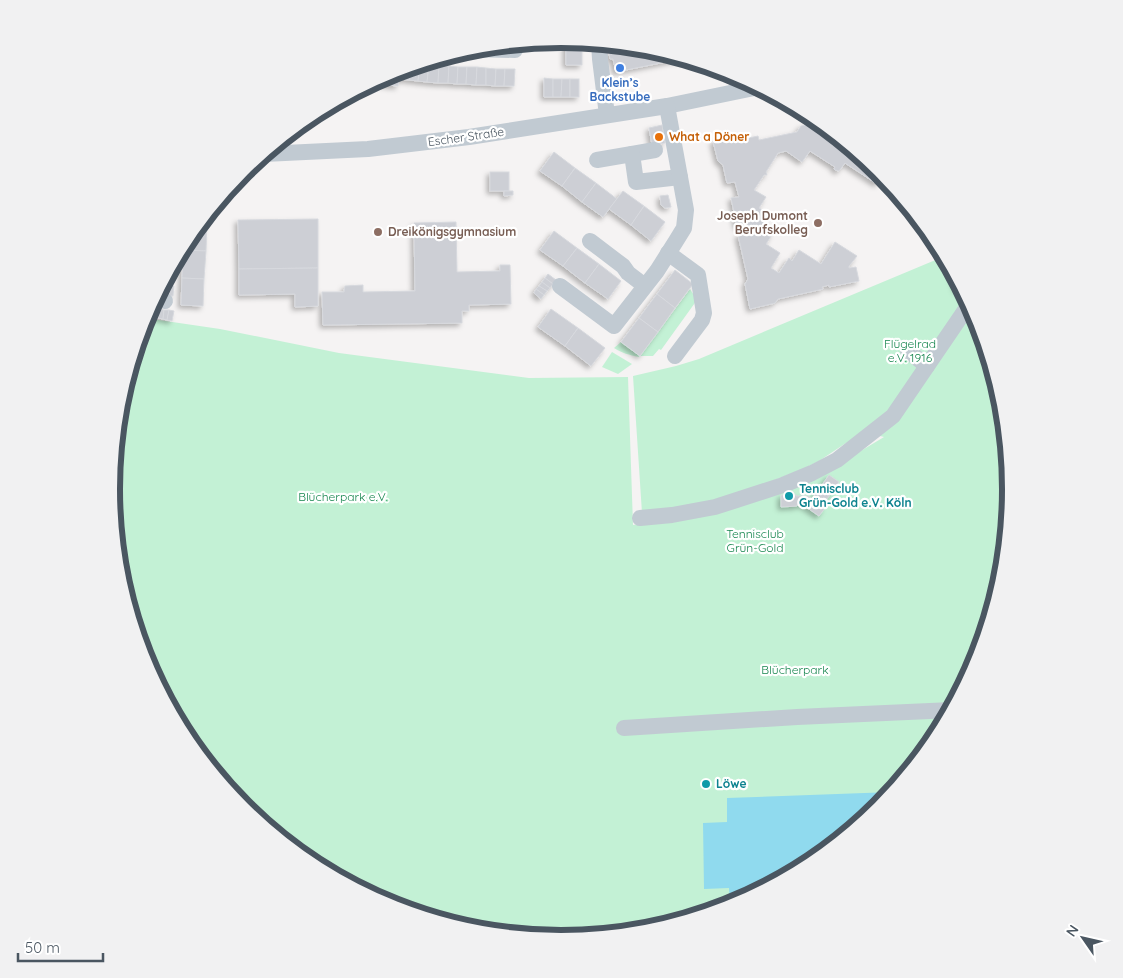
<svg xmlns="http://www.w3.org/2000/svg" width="1123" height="978" font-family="Quicksand,sans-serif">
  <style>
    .green { fill: #c3f1d5 }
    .water { fill: #90daee }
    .building { fill: #cdcfd5; stroke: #d7d9de; filter: url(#shadow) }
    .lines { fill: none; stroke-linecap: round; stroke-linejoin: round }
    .minor { stroke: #c1cad2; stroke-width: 16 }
    .shop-dot { fill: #3f7fe0; stroke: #fff; stroke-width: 2 }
    .food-dot { fill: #e8710a; stroke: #fff; stroke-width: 2 }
    .education-dot { fill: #8d6e63; stroke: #fff; stroke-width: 2 }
    .culture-dot { fill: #0f9aa8; stroke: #fff; stroke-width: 2 }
    .labels { text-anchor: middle; stroke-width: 4.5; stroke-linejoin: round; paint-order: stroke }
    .shop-label { font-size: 12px; font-weight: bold; fill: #366cbe; stroke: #fff }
    .street-label { font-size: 12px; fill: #4a5661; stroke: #fff }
    .food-label { font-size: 12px; font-weight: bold; fill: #c56008; stroke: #fff; text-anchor: start }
    .education-label { font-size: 12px; font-weight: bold; fill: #785e54; stroke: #fff; text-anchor: end }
    .park-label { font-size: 12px; fill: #17864f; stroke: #fff }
    .culture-label { font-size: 12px; font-weight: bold; fill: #0d838f; stroke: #fff; text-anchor: start }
    .rim { fill: none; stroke: #4a5661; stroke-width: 6 }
  </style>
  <defs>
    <filter id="shadow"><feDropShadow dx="-3" dy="3" stdDeviation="2.5" flood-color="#0004"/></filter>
  </defs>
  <rect width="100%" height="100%" fill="#f5f3f3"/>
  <!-- green -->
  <g class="green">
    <path d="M945 256 978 317 1003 401 1012 489 1003 577 977 662 936 739 880 808 811 864 734 905 649 931 561 939 473 931 389 905 311 863 243 807 187 739 145 661 120 577 111 489 120 401 145 318 220 329 339 353 529 378 628 377 633 525 672 519 849 458 884 437 876 435 846 443 819 461 805 468 727 499 642 513 633 376 676 366 699 359Z"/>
    <path d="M690 289 697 300 661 350 659 349 653 356H640L639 357C629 355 622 353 614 348L621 342 640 356Z"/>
    <path d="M612 352 632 364 618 374 602 367Z"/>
  </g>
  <!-- water -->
  <path class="water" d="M892 792 880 808 811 864 734 905 730 906 729 888 704 889 703 823 727 822V798Z"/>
  <!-- building -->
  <g class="building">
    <path d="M566 39 582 41V65H566Z"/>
    <path d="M610 44 650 47 685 58 616 72 613 59H610L609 53 612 52Z"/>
    <path d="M418 64H420L418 81 409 80 410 67Z"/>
    <path d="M420 64 429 65 427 82 418 81Z"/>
    <path d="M429 65 439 66 438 83 427 82Z"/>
    <path d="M439 66H449L448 83H438Z"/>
    <path d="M449 66 458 67 457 84 448 83Z"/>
    <path d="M410 67 409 80 399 79 400 70Z"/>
    <path d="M458 67H467L466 84H457Z"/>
    <path d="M467 67H477L476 85 466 84Z"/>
    <path d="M477 67 486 68V85H476Z"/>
    <path d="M486 68 496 69 495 86 486 85Z"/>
    <path d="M496 69H505L504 86H495Z"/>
    <path d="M505 69H515L514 86H504Z"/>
    <path d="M400 70 398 86 388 85 390 73Z"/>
    <path d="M390 73 388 85 379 83 380 78Z"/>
    <path d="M544 78 553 79V97H544Z"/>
    <path d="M553 79H562L561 97H553Z"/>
    <path d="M562 79H570V97H561Z"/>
    <rect x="570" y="79" width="9" height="18"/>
    <path d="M821 122 880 171 883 175 877 184 845 163 839 171 835 170 834 169 835 167 810 151 802 162 786 151 778 153 766 172 767 175H764L754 190 766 197 759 208 769 214 762 226 773 233 766 244 780 253 771 268 779 273 789 258 792 261 799 250 821 264 835 242 857 256 850 265 849 266V268L856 267 859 281 829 287V285L822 287 823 289 778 299 775 303 750 309 745 284 748 279 738 235 746 233 744 226 737 227 731 198 739 197 735 182 727 183 723 165 718 161 713 141 735 137 739 140 758 136 759 140 797 132 801 126Z"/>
    <path d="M662 125 665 143 652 145 649 128Z"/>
    <path d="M554 152 575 168 562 186 540 171Z"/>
    <path d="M575 168 596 183 582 202 562 186Z"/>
    <rect x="490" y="172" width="19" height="19"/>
    <path d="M596 183 617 199 603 217 582 202Z"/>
    <path d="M504 191H513V195L504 196Z"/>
    <path d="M623 191 644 206 631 225 609 209Z"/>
    <path d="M668 195 671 207 665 208 661 205 660 196Z"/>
    <path d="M644 206 665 222 651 241 631 225Z"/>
    <path d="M318 219V268L239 269 238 220Z"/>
    <path d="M201 222 207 223 206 251 183 250 184 246 187 239Z"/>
    <path d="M456 222 457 272 500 271V265H510L511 304 469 305V311H462V323L323 325 322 292H344L345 286 363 285V292L415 291 414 223Z"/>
    <path d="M554 231 577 248 563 266 540 250Z"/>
    <path d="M577 248 599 264 585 283 563 266Z"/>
    <path d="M183 250 206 251 204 279 182 278Z"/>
    <path d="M599 264 621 281 608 299 585 283Z"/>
    <path d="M318 268V306L295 307V294L239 295V269Z"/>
    <path d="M952 269 962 288 957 290Z"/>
    <path d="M675 270 693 284 675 308 657 294Z"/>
    <path d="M548 274 556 280 553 284 545 278Z"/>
    <path d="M182 278 204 279 203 306 181 305Z"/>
    <path d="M545 278 553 284 550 288 542 282Z"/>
    <path d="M542 282 550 288 547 291 539 286Z"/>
    <path d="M169 285 174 286 173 296H169Z"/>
    <path d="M539 286 547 291 544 295 536 289Z"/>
    <path d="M536 289 544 295 541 299 534 293Z"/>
    <path d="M657 294 675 308 658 332 639 318Z"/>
    <path d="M151 307 155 308 153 318 148 317Z"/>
    <path d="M155 308 160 309 158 318H153Z"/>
    <path d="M160 309 164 310 163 319 158 318Z"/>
    <path d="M551 309 578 328 565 346 538 327Z"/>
    <path d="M164 310H169L167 320 163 319Z"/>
    <path d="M169 310 174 311 172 321 167 320Z"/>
    <path d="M639 318 658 332 640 356 621 342Z"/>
    <path d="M578 328 605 348 591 366 565 346Z"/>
    <path d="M829 475 839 482 822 506 825 508 819 516 803 505H797V506L781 507V495H796V496H808L812 499Z"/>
  </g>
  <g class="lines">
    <!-- minor -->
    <g class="minor">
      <path d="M599 42 600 59 607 115"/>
      <path d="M468 49 515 50"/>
      <path d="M264 154 368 149 469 137 667 106 759 87"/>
      <path d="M632 154 655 150"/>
      <path d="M597 160 632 154 636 182 680 177"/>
      <path d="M590 241 623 266 628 273 645 286"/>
      <path d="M668 253 698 275 704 313 702 320 675 356"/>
      <path d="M560 286 614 326 657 271 676 241 684 228 686 210 667 106"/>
      <path d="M155 299 165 301"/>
      <path d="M908 351 927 366"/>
      <path d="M640 518 672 515 715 507 783 485 812 473 837 460 893 416 970 303"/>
      <path d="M624 728 797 717 952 710"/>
    </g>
  </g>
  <!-- markers -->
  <circle class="shop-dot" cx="620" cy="68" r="5"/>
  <circle class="food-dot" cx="659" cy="137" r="5"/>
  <g class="education-dot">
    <circle cx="818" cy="223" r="5"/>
    <circle cx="378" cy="232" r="5"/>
  </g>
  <g class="culture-dot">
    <circle cx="789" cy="496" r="5"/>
    <circle cx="706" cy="784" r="5"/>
  </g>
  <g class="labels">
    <!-- shop labels -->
    <g class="shop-label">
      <text x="620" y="87">Klein’s<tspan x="620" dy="14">Backstube</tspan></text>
    </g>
    <!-- street labels -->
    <g class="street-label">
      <text transform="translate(466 137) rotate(-8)" y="4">Escher Straße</text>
    </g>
    <!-- food labels -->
    <g class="food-label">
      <text x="669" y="141">What a Döner</text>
    </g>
    <!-- education labels -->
    <g class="education-label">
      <text x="808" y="220">Joseph Dumont<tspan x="808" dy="14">Berufskolleg</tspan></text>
      <text x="388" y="236" text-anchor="start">Dreikönigsgymnasium</text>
    </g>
    <!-- park labels -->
    <g class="park-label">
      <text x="910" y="348">Flügelrad<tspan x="910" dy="14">e.V. 1916</tspan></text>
      <text x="343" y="501">Blücherpark e.V.</text>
      <text x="755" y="538">Tennisclub<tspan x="755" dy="14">Grün-Gold</tspan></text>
      <text x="795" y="674">Blücherpark</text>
    </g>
    <!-- culture labels -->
    <g class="culture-label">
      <text x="799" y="493">Tennisclub<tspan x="799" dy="14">Grün-Gold e.V. Köln</tspan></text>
      <text x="716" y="788">Löwe</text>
    </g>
  </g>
  <!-- crop -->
  <path d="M0 0H1123V978H0ZM120 489a441 441 0 1 1 882 0a441 441 0 1 1-882 0Z" fill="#f1f1f2" fill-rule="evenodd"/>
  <path class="rim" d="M120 489a441 441 0 1 1 882 0a441 441 0 1 1-882 0Z"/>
  <!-- north arrow -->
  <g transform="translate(1083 938) rotate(304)" stroke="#ffffff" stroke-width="4" paint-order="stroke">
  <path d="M0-4L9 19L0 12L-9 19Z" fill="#4a5661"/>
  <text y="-8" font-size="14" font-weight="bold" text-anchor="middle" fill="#4a5661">N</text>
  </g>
  <!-- scale -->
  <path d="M18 953v8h85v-8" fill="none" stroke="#4a5661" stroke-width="2.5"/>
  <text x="25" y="953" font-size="15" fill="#4a5661" stroke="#ffffff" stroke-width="4" paint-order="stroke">50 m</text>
</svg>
